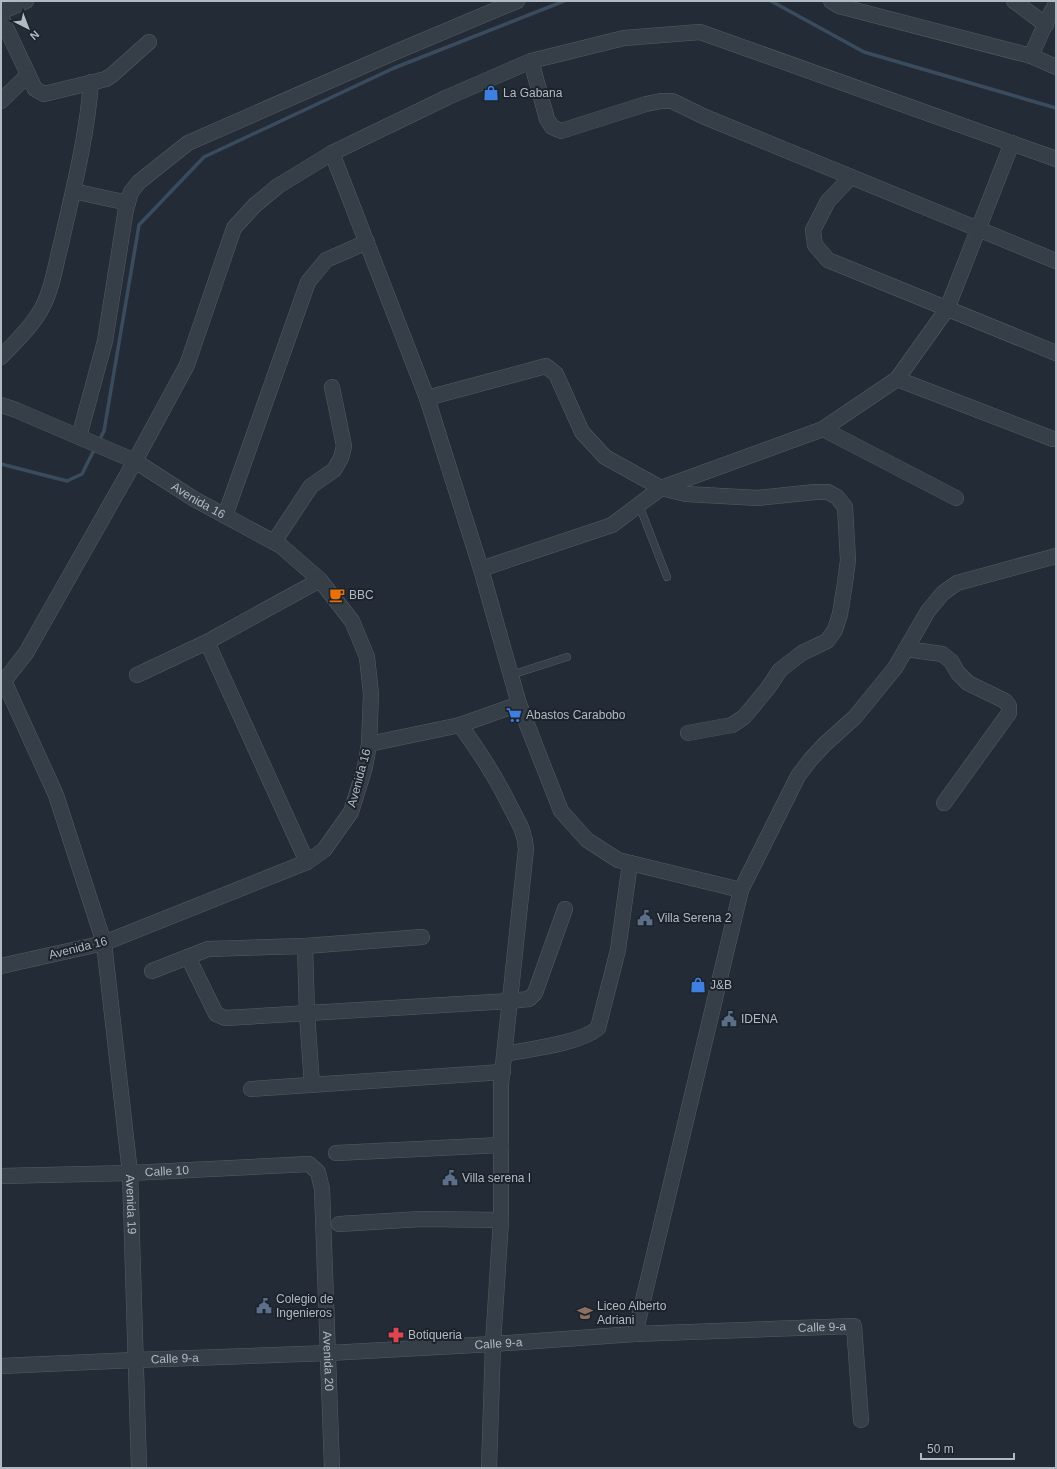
<svg xmlns="http://www.w3.org/2000/svg" width="1057" height="1469" font-family="Helvetica,sans-serif">
  <style>
    .lines { fill: none; stroke-linecap: round; stroke-linejoin: round }
    .stream { stroke: #3a4b5d; stroke-width: 3.5 }
    .lane-casing { stroke: #545c64; stroke-width: 8 }
    .street-casing { stroke: #545c64; stroke-width: 16 }
    .lane { stroke: #363e47; stroke-width: 7 }
    .street { stroke: #363e47; stroke-width: 15 }
    .labels { text-anchor: middle; stroke-width: 4; stroke-linejoin: round; paint-order: stroke }
    .poi-label { font-size: 12px; fill: #b1b9c3; stroke: #1c232b; text-anchor: start }
    .street-label { font-size: 12px; fill: #b1b9c3; stroke: #1c232b }
  </style>
  <rect width="100%" height="100%" fill="#232c36"/>
  <g class="lines">
    <!-- stream -->
    <g class="stream">
      <path d="M771 1 864 52 1056 108"/>
      <path d="M99 441 104 431 139 225 204 157 394 68 564 1"/>
      <path d="M1 464 67 481 82 474 95 448"/>
    </g>
    <defs>
      <g id="lane">
        <path d="M639 505 667 577"/>
        <path d="M511 675 567 657"/>
      </g>
      <g id="street">
        <path d="M831 1 839 6 1031 56 1056 67"/>
        <path d="M1014 1 1046 25"/>
        <path d="M1 12 26 1"/>
        <path d="M1 17 35 89 44 94 106 79 112 75 149 42"/>
        <path d="M1031 56C1039 39 1046 20 1056 4"/>
        <path d="M531 61 547 119 552 127 561 131 646 104 661 101H672L705 117 1056 261"/>
        <path d="M1 101 28 75"/>
        <path d="M332 153 427 398 481 569 519 704 561 811 587 840 618 860 741 890"/>
        <path d="M851 177 828 201 813 230 815 245 828 260 1056 353"/>
        <path d="M73 191 128 203"/>
        <path d="M1 357C14 343 29 330 39 313 52 293 55 266 61 244 73 191 87 137 91 82"/>
        <path d="M897 379 1053 439"/>
        <path d="M427 398 546 366 556 374 582 432 605 457 661 488 686 494 758 498 815 492H828L837 497 845 507 848 560 845 583 840 614 835 630 827 641 802 653 780 670 768 688 744 717 732 725 688 733"/>
        <path id="s1" d="M1 405 16 410 135 461 194 499 281 546 320 580 352 621 367 657 371 694 369 744 365 767 351 812 324 850 307 862 104 943 1 966"/>
        <path d="M823 429 956 498"/>
        <path d="M79 437 105 341 126 209 131 192 139 182 188 143 398 51 517 1"/>
        <path d="M225 516 308 282 326 260 367 242"/>
        <path d="M274 542 311 486 334 470 341 458 344 446 332 387"/>
        <path d="M481 569 612 525 661 488 823 429 897 379 947 309 1012 143"/>
        <path d="M906 649 942 654 951 661 958 673 968 683 1005 701 1009 706V713L944 803"/>
        <path d="M137 675 207 642"/>
        <path d="M4 681 26 653 135 461 187 365 234 228 255 205 278 186 332 153 448 97 531 61 624 38 700 32 1056 159"/>
        <path id="s2" d="M1 684 4 681 56 795 104 943 130 1173 139 1468"/>
        <path d="M460 725 519 704"/>
        <path d="M369 744 460 725C479 751 496 777 510 806 518 822 525 831 526 849L501 1084V1220L493 1344 489 1468"/>
        <path d="M307 862 207 642 320 580"/>
        <path d="M305 946 307 1014 312 1085"/>
        <path d="M188 957 216 1014 225 1018 510 1001 529 999 535 993 565 909"/>
        <path d="M152 971 208 949 305 946 422 937"/>
        <path d="M505 1054C530 1049 579 1044 598 1028L618 950 630 863"/>
        <path d="M251 1089 503 1072"/>
        <path d="M336 1153 501 1145"/>
        <path id="s3" d="M1 1176 130 1173 309 1164 318 1172 322 1189 332 1468"/>
        <path d="M339 1224 421 1219 501 1220"/>
        <path d="M635 1334 741 890 798 776 811 759 825 744 855 717 895 668 928 611 943 593 957 583 1056 556"/>
        <path id="s4" d="M1 1366 135 1360 329 1353 493 1344 635 1334 854 1326 861 1420"/>
      </g>
    </defs>
    <!-- lane casing -->
    <use href="#lane" class="lane-casing"/>
    <!-- street casing -->
    <use href="#street" class="street-casing"/>
    <!-- lane -->
    <use href="#lane" class="lane"/>
    <!-- street -->
    <use href="#street" class="street"/>
  </g>
  <!-- icons -->
  <defs>
    <symbol id="shop-bare" viewBox="-9 -9 18 18"><path d="M-5-2.5h2.3a2.7 3.5 0 0 1 5.4 0H5L5.5 6h-11ZM-1.5-2.5h3a1.5 2.3 0 0 0-3 0Z" fill="#3f7fe0" stroke="#1c232b" stroke-width="2.5" paint-order="stroke"/></symbol>
    <symbol id="cafe-bare" viewBox="-9 -9 18 18"><path d="M-5.5-4.5H6V0H3Q3 3.5 0 3.5H-2.5Q-5.5 3.5-5.5 0ZM3-3.2v2h1.7v-2ZM-6 4.5H4V6H-6Z" fill="#e8710a" stroke="#1c232b" stroke-width="2.5" paint-order="stroke"/></symbol>
    <symbol id="supermarket-bare" viewBox="-9 -9 18 18"><path d="M-6-5.5h2.5l.6 2H6L4.5 2H-2.5L-4.4-4H-6ZM-1.5 3.2a1.3 1.3 0 1 0 .1 0ZM3 3.2a1.3 1.3 0 1 0 .1 0Z" fill="#3f7fe0" stroke="#1c232b" stroke-width="2.5" paint-order="stroke"/></symbol>
    <symbol id="civic-bare" viewBox="-9 -9 18 18"><path d="M-.6-6.5H3V-4.5H.6V-3L4-1V1h2V6H-6V1h2V-1L-.6-3ZM-1.2 2.5V6h2.4V2.5Z" fill="#5c6f8a" stroke="#1c232b" stroke-width="2.5" paint-order="stroke"/></symbol>
    <symbol id="school-bare" viewBox="-9 -9 18 18"><path d="M0-5L7-2L0 1L-7-2ZM-4 1L0 2.5L4 1V4Q0 6-4 4Z" fill="#8d6e63" stroke="#1c232b" stroke-width="2.5" paint-order="stroke"/></symbol>
    <symbol id="pharmacy-bare" viewBox="-9 -9 18 18"><path d="M-2-6h4v4h4v4h-4v4h-4v-4h-4v-4h4Z" fill="#e0444e" stroke="#1c232b" stroke-width="2.5" paint-order="stroke"/></symbol>
  </defs>
  <g fill-rule="evenodd">
    <use href="#shop-bare" x="480" y="82" width="22" height="22"/>
    <use href="#cafe-bare" x="326" y="584" width="22" height="22"/>
    <use href="#supermarket-bare" x="503" y="704" width="22" height="22"/>
    <use href="#civic-bare" x="634" y="907" width="22" height="22"/>
    <use href="#shop-bare" x="687" y="974" width="22" height="22"/>
    <use href="#civic-bare" x="718" y="1008" width="22" height="22"/>
    <use href="#civic-bare" x="439" y="1167" width="22" height="22"/>
    <use href="#civic-bare" x="253" y="1295" width="22" height="22"/>
    <use href="#school-bare" x="574" y="1302" width="22" height="22"/>
    <use href="#pharmacy-bare" x="385" y="1324" width="22" height="22"/>
  </g>
  <g class="labels">
    <!-- poi labels -->
    <g class="poi-label">
      <text x="503" y="97">La Gabana</text>
      <text x="349" y="599">BBC</text>
      <text x="526" y="719">Abastos Carabobo</text>
      <text x="657" y="922">Villa Serena 2</text>
      <text x="710" y="989">J&amp;B</text>
      <text x="741" y="1023">IDENA</text>
      <text x="462" y="1182">Villa serena I</text>
      <text x="276" y="1303">Colegio de<tspan x="276" dy="14">Ingenieros</tspan></text>
      <text x="597" y="1310">Liceo Alberto<tspan x="597" dy="14">Adriani</tspan></text>
      <text x="408" y="1339">Botiqueria</text>
    </g>
    <!-- street labels -->
    <g class="street-label">
      <text dy="4" stroke="none"><textPath href="#s1" startOffset="220">Avenida 16</textPath></text>
      <text transform="translate(359 778) rotate(-75)" y="4">Avenida 16</text>
      <text transform="translate(78 948) rotate(-14)" y="4">Avenida 16</text>
      <text dy="4" stroke="none"><textPath href="#s3" startOffset="166">Calle 10</textPath></text>
      <text dy="4" stroke="none"><textPath href="#s2" startOffset="548">Avenida 19</textPath></text>
      <text dy="4" stroke="none"><textPath href="#s4" startOffset="822">Calle 9-a</textPath></text>
      <text dy="4" stroke="none"><textPath href="#s4" startOffset="498">Calle 9-a</textPath></text>
      <text dy="4" stroke="none"><textPath href="#s4" startOffset="174">Calle 9-a</textPath></text>
      <text dy="4" stroke="none"><textPath href="#s3" startOffset="510">Avenida 20</textPath></text>
    </g>
  </g>
  <!-- border -->
  <rect width="1057" height="1469" fill="none" stroke="#b1b9c3" stroke-width="4"/>
  <!-- north arrow -->
  <g transform="translate(28 28) rotate(138)" stroke="#1c232b" stroke-width="3" paint-order="stroke">
  <path d="M0-3L7 15L0 10L-7 15Z" fill="#b1b9c3"/>
  <text y="-6" font-size="11" font-weight="bold" text-anchor="middle" fill="#b1b9c3">N</text>
  </g>
  <!-- scale -->
  <path d="M921 1453v6h93v-6" fill="none" stroke="#b1b9c3" stroke-width="2"/>
  <text x="927" y="1453" font-size="12" fill="#b1b9c3" stroke="#1c232b" stroke-width="3" paint-order="stroke">50 m</text>
</svg>
